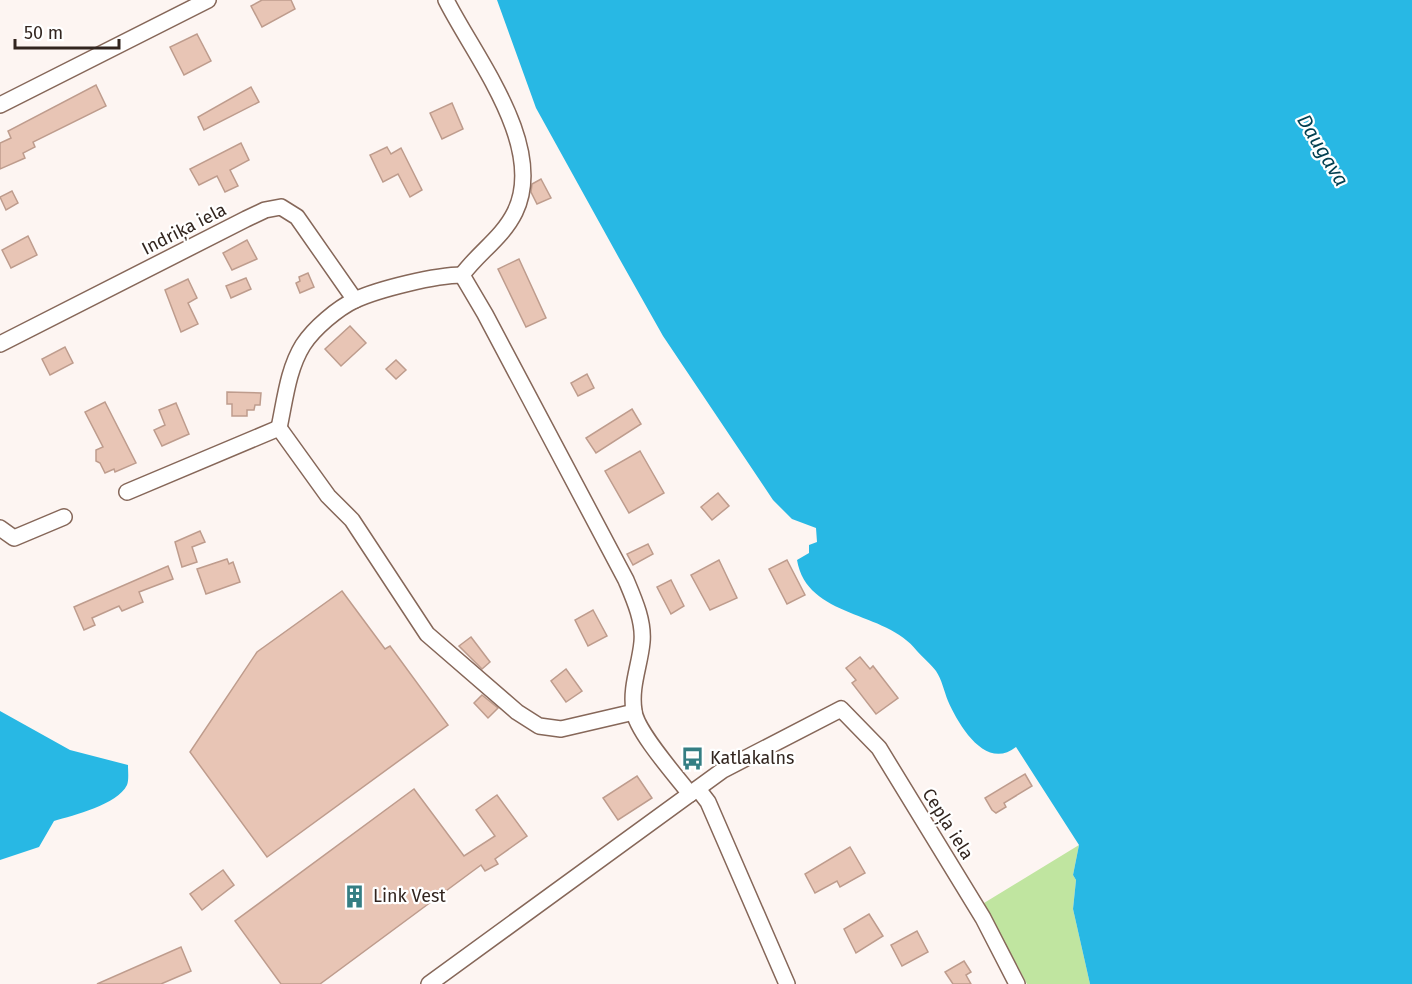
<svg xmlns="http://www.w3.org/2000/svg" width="1412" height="984" font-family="'Fira Sans',sans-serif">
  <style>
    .green { fill: #c0e5a0 }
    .water { fill: #28b8e4 }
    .building { fill: #e8c5b5; stroke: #be9c8d; stroke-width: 1.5 }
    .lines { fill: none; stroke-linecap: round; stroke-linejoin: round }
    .street-casing { stroke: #866759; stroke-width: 18 }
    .street { stroke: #fff; stroke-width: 15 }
    .labels { text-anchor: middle; stroke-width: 4.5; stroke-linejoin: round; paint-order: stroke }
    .street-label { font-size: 18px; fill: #32251f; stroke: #fff }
    .poi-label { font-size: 18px; fill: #32251f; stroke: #fff; text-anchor: start }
    .water-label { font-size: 20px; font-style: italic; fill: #024051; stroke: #fff }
  </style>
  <rect width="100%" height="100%" fill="#fdf5f2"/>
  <!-- green -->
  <path class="green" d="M1079 845 1073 875 1076 880 1073 909 1090 984H1027L984 903Z"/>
  <!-- water -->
  <g class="water">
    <path d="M497 0H1412V984H1090L1073 909 1076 880 1073 875 1079 845 1016 747C986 771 959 726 948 701 944 691 942 680 936 671 931 664 923 658 917 651 886 610 807 619 797 560L809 553V545L817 542 816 528 792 519 773 500 663 336 619 258 536 108Z"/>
    <path d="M0 711 70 750 128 765C128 771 129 780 127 785 117 805 74 815 54 821L39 847 0 860Z"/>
  </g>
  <!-- building -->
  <g class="building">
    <path d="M262 0H291L295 9 262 27 251 6Z"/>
    <path d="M197 34 211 61 184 75 170 47Z"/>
    <path d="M96 85 106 106 33 142 35 147 23 153 25 158 0 169V143L11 138 8 131Z"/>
    <path d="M251 87 259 102 204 130 198 117Z"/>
    <path d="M452 103 463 129 442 139 430 113Z"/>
    <path d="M241 143 249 160 230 170 238 186 225 192 217 176 199 185 190 169Z"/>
    <path d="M387 147 391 154 401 148 422 190 410 197 398 174 383 182 370 155Z"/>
    <path d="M541 179 551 198 537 204 531 192 532 184Z"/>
    <path d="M12 191 18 203 6 210 0 197Z"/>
    <path d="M28 236 37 255 11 268 2 250Z"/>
    <path d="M247 240 257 259 232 270 223 253Z"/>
    <path d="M519 259 546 318 526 327 498 269Z"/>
    <path d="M308 273 314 287 300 293 296 283 300 281 299 277Z"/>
    <path d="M246 278 251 289 231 298 226 286Z"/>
    <path d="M188 279 197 298 188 303 198 324 181 332 165 290Z"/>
    <path d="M350 326 366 343 341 366 325 349Z"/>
    <path d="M65 347 73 363 50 375 42 359Z"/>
    <path d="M396 360 406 370 396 379 386 369Z"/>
    <path d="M587 374 594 388 578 396 571 383Z"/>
    <path d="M227 392 261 393 260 405H255L254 410H247V416H232V404H227Z"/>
    <path d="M105 402 136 463 115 472 114 469 105 473 100 463 96 461V450L103 447 85 412Z"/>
    <path d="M176 403 189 434 162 446 154 430 165 425 159 410Z"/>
    <path d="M632 409 641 424 596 453 586 438Z"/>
    <path d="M640 451 664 493 629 513 605 471Z"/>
    <path d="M718 493 729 506 712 520 701 507Z"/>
    <path d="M200 531 205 542 192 547 197 562 182 567 175 542Z"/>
    <path d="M648 544 653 554 633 565 627 554Z"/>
    <path d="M227 559 229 564 233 562 240 582 206 594 197 569Z"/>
    <path d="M719 560 737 598 710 610 691 575Z"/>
    <path d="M787 560 805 595 787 604 769 569Z"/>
    <path d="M168 566 173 579 139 592 143 602 122 611 119 606 92 618 95 625 84 630 74 607Z"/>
    <path d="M671 580 684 606 671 614 657 587Z"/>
    <path d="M342 591 385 649 390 646 448 725 267 857 190 752 257 652Z"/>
    <path d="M593 610 607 636 588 646 575 620Z"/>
    <path d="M471 637 490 662 482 669 459 646Z"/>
    <path d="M860 657 870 669 873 666 898 698 876 714 852 683 856 680 846 668Z"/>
    <path d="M566 669 582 691 566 702 551 681Z"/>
    <path d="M482 695 498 708 488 718 474 703Z"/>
    <path d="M1025 774 1032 786 1004 803 1006 807 996 813 992 810 985 798Z"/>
    <path d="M637 776 652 798 618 820 603 798Z"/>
    <path d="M414 789 464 856 495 836 476 810 497 795 527 836 495 859 498 864 485 871 481 865 320 984H281L235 921Z"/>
    <path d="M850 847 865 873 840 887 837 881 815 893 805 874Z"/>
    <path d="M223 870 234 885 202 910 190 894Z"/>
    <path d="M869 914 883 936 856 953 844 929Z"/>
    <path d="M917 931 928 952 902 966 891 945Z"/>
    <path d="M181 947 191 971 161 984H97Z"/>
    <path d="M964 961 971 972 966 975 971 984H953L945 972Z"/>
  </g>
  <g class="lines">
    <defs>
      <g id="street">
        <path d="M446 0C474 56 547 146 515 212 503 237 478 253 462 275"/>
        <path d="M0 105 208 0"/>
        <path d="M462 275 485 314 626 580C634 599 644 621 642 642 640 665 630 687 634 711 636 731 677 777 690 794"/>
        <path d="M0 344 246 219 265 210 281 207 297 217 355 300"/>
        <path d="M279 428 328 496 352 520 427 634 517 712 539 726 561 729 634 712"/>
        <path d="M279 428C285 400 288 369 303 345 314 328 338 308 355 300 379 289 436 275 462 275"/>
        <path d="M127 492 279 428"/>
        <path d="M0 528 14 538 64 517"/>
        <path d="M698 789 708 802 787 984"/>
        <path d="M429 984 723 770 841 709 879 748 983 918 1017 984"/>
      </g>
    </defs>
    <!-- street casing -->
    <use href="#street" class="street-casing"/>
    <!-- street -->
    <use href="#street" class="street"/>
  </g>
  <!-- icons -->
  <defs>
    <symbol id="bus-bare" viewBox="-9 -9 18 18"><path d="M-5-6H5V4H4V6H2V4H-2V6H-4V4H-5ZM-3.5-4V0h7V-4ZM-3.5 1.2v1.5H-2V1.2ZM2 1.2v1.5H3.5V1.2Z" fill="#357e83" stroke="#fff" stroke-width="2.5" paint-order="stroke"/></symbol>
    <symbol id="building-bare" viewBox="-9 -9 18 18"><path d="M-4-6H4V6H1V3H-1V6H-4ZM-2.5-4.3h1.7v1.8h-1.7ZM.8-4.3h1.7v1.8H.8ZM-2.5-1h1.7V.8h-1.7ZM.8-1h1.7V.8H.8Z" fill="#357e83" stroke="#fff" stroke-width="2.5" paint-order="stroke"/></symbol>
  </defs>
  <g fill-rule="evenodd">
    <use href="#bus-bare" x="676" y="742" width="33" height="33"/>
    <use href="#building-bare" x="338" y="880" width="33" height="33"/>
  </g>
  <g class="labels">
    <!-- street labels -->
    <g class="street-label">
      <text transform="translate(184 229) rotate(-27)" y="6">Indriķa iela</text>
      <text transform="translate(948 824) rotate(58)" y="6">Cepļa iela</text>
    </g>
    <!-- poi labels -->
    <g class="poi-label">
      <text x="710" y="764">Katlakalns</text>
      <text x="373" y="902">Link Vest</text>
    </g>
    <!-- water labels -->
    <g class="water-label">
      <text transform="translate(1323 150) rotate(59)" y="7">Daugava</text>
    </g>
  </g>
  <!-- scale -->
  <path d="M15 39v9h104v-9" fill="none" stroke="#32251f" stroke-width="3"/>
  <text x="24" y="39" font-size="18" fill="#32251f" stroke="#ffffff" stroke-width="4.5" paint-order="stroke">50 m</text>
</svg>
